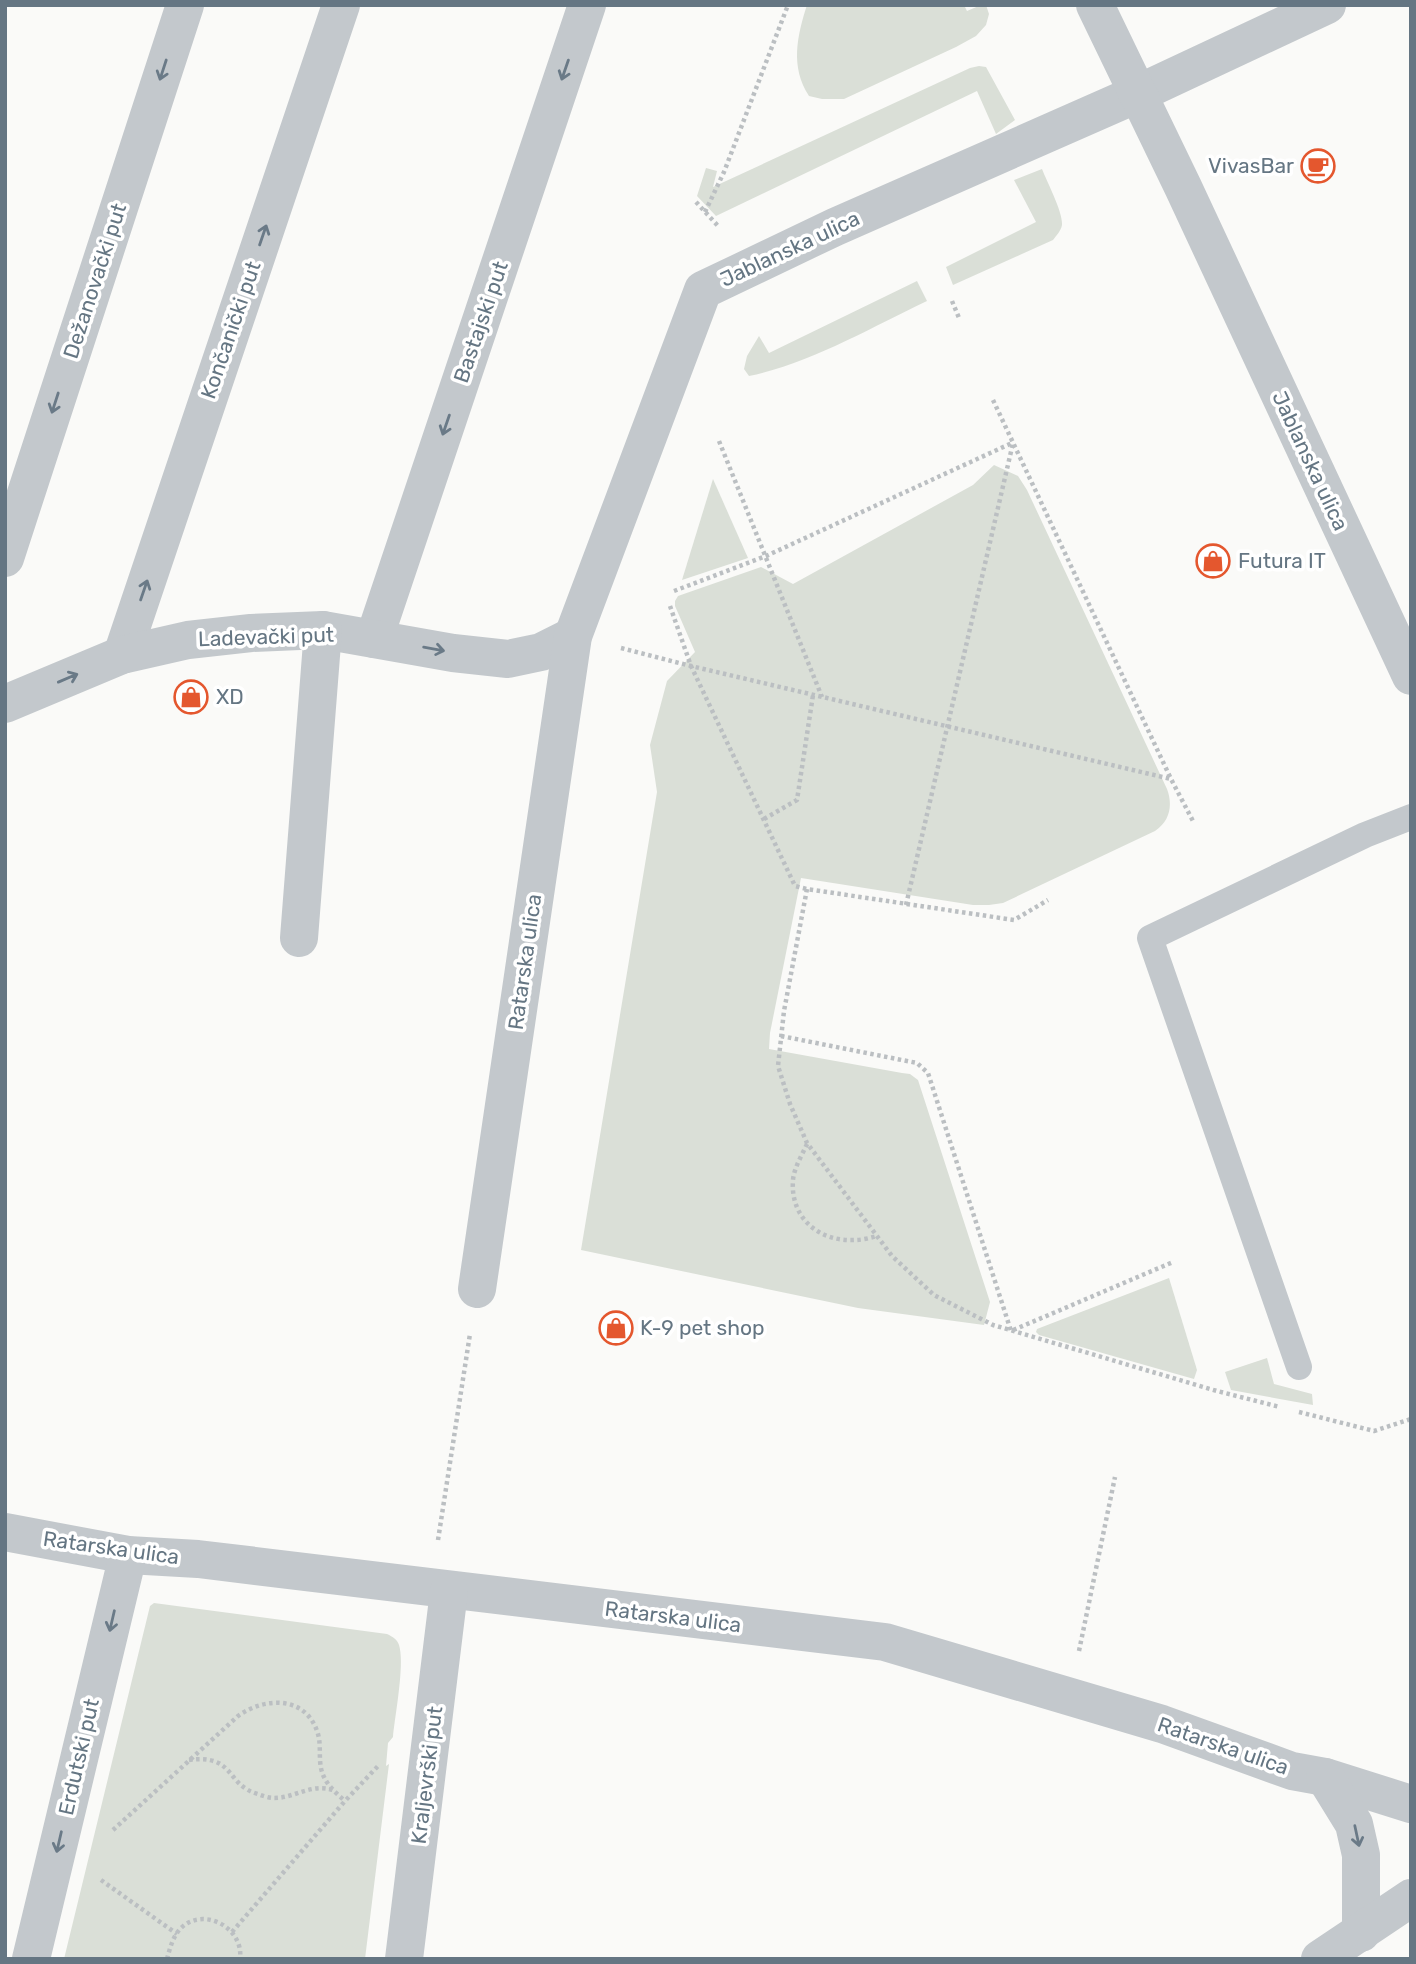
<svg xmlns="http://www.w3.org/2000/svg" width="1416" height="1964" font-family="Rubik,sans-serif">
  <style>
    .green { fill: #dadfd7 }
    .lines { fill: none; stroke-linecap: round; stroke-linejoin: round }
    .path { stroke: #bbbfc2; stroke-width: 4.5; stroke-dasharray: 3.5 3.5; stroke-linecap: butt }
    .service { stroke: #c3c8cc; stroke-width: 26 }
    .minor { stroke: #c3c8cc; stroke-width: 38 }
    .tertiary { stroke: #c3c8cc; stroke-width: 38 }
    .oneway { stroke: #6a7a87 }
    .labels { text-anchor: middle; stroke-width: 7; stroke-linejoin: round; paint-order: stroke }
    .poi-label { font-size: 21px; fill: #657683; stroke: #fff; text-anchor: start }
    .street-label { font-size: 21px; fill: #657683; stroke: #fff }
  </style>
  <rect width="100%" height="100%" fill="#fafaf8"/>
  <!-- green -->
  <g class="green">
    <path d="M807 5H964L967 11 981 5H986L989 14 986 25 976 36 956 47 844 99H822L809 96C790 67 797 36 807 5Z"/>
    <path d="M979 66 986 67 1015 120 996 134 977 91 716 216 697 196 706 168 717 171 713 187 970 68Z"/>
    <path d="M1042 169C1047 182 1063 212 1062 225 1061 231 1056 236 1053 240L953 285 946 267 1036 222 1014 180Z"/>
    <path d="M917 281 927 301C870 328 811 363 749 376L744 369 747 356 759 336 769 353Z"/>
    <path d="M994 465 1018 476 1027 490 1167 789C1173 805 1170 821 1155 831L1003 903 989 905H973L801 878 770 1033 769 1049 902 1073 910 1074 918 1080 990 1302 984 1325 858 1308 581 1250 657 792 650 745 667 681 695 652 675 606V601L678 596 761 567 793 584 973 485Z"/>
    <path d="M713 479 748 558 682 580Z"/>
    <path d="M1169 1278 1197 1370 1194 1379 1039 1335 1036 1332 1037 1329Z"/>
    <path d="M1267 1358 1274 1384 1312 1394 1313 1405 1231 1390 1225 1372Z"/>
    <path d="M154 1603 387 1634C393 1637 397 1639 399 1645 405 1664 395 1715 393 1737L388 1743 386 1766 389 1764 365 1959H64L150 1606Z"/>
  </g>
  <g class="lines">
    <!-- path -->
    <g class="path">
      <path d="M696 202 719 227"/>
      <path d="M705 212 724 172 788 5"/>
      <path d="M952 301 959 318"/>
      <path d="M993 400 1171 779 1194 823"/>
      <path d="M719 441 822 697"/>
      <path d="M674 591 766 556 1012 443"/>
      <path d="M670 606 691 666 795 886 807 889 1014 920 1048 900"/>
      <path d="M621 648 691 666 1171 779"/>
      <path d="M764 819 797 800 813 695"/>
      <path d="M807 889 784 1011 778 1066 790 1104 807 1143 892 1256 934 1295 993 1325 1217 1391 1280 1407"/>
      <path d="M906 905 1013 443"/>
      <path d="M781 1036 917 1063 928 1073 1011 1331 1173 1262"/>
      <path d="M807 1144C802 1155 794 1168 793 1180 790 1218 819 1242 855 1240 862 1240 870 1238 877 1236"/>
      <path d="M1299 1412 1374 1431 1411 1419"/>
      <path d="M438 1540 470 1334"/>
      <path d="M1079 1651 1115 1477"/>
      <path d="M189 1760C236 1754 225 1785 258 1794 263 1796 269 1798 274 1798 295 1798 311 1783 333 1790"/>
      <path d="M113 1830 238 1716C266 1696 307 1696 318 1734 322 1748 317 1763 324 1777 328 1786 337 1794 345 1801"/>
      <path d="M101 1880 177 1934"/>
      <path d="M232 1932 345 1801 378 1766"/>
      <path d="M167 1959C170 1948 173 1936 181 1928 204 1906 244 1928 240 1959"/>
    </g>
    <!-- service -->
    <path class="service" d="M1299 1367 1150 938 1365 835 1411 817"/>
    <!-- minor -->
    <g class="minor">
      <path d="M5 558 185 5"/>
      <path d="M374 639 587 5"/>
      <path d="M122 655 341 5"/>
      <path d="M5 704 122 655 188 640 251 633 323 630 453 653 508 659 541 652 573 636"/>
      <path d="M299 938 323 630"/>
      <path d="M477 1289 573 636 703 290 835 227 1137 94 1327 5"/>
      <path d="M5 1532 128 1555 198 1559 885 1642 1162 1724 1292 1771 1325 1777 1411 1804"/>
      <path d="M1325 1777 1354 1824 1361 1855V1933"/>
      <path d="M31 1959 128 1555"/>
      <path d="M404 1959 449 1591"/>
    </g>
    <!-- tertiary -->
    <g class="tertiary">
      <path d="M1095 5 1183 187 1411 676"/>
      <path d="M1320 1959 1411 1898"/>
    </g>
  </g>
  <!-- one-way arrows -->
  <defs><path id="oneway-shaft" d="M-6 0H5M1.5-3L5.5 0L1.5 3" fill="none" stroke-width="1.6" stroke-linecap="round" stroke-linejoin="round" transform="scale(1.75)"/></defs>
  <g class="oneway">
    <use href="#oneway-shaft" transform="translate(163 70) rotate(108)"/>
    <use href="#oneway-shaft" transform="translate(565 70) rotate(109)"/>
    <use href="#oneway-shaft" transform="translate(263 235) rotate(-71)"/>
    <use href="#oneway-shaft" transform="translate(55 403) rotate(108)"/>
    <use href="#oneway-shaft" transform="translate(446 425) rotate(109)"/>
    <use href="#oneway-shaft" transform="translate(144 590) rotate(-71)"/>
    <use href="#oneway-shaft" transform="translate(434 649) rotate(10)"/>
    <use href="#oneway-shaft" transform="translate(68 678) rotate(-23)"/>
    <use href="#oneway-shaft" transform="translate(112 1621) rotate(103)"/>
    <use href="#oneway-shaft" transform="translate(1357 1836) rotate(78)"/>
    <use href="#oneway-shaft" transform="translate(59 1842) rotate(103)"/>
  </g>
  <!-- icons -->
  <defs>
    <symbol id="cafe-ring" viewBox="-11 -11 22 22"><circle r="9.5" fill="#fff" stroke="#e4572e" stroke-width="1.5"/><path d="M-5.5-4.5H6V0H3Q3 3.5 0 3.5H-2.5Q-5.5 3.5-5.5 0ZM3-3.2v2h1.7v-2ZM-6 4.5H4V6H-6Z" fill="#e4572e"/></symbol>
    <symbol id="shop-ring" viewBox="-11 -11 22 22"><circle r="9.5" fill="#fff" stroke="#e4572e" stroke-width="1.5"/><path d="M-5-2.5h2.3a2.7 3.5 0 0 1 5.4 0H5L5.5 6h-11ZM-1.5-2.5h3a1.5 2.3 0 0 0-3 0Z" fill="#e4572e"/></symbol>
  </defs>
  <g fill-rule="evenodd">
    <use href="#cafe-ring" x="1299" y="147" width="38" height="38"/>
    <use href="#shop-ring" x="1194" y="542" width="38" height="38"/>
    <use href="#shop-ring" x="172" y="678" width="38" height="38"/>
    <use href="#shop-ring" x="597" y="1309" width="38" height="38"/>
  </g>
  <g class="labels">
    <!-- poi labels -->
    <g class="poi-label">
      <text x="1294" y="173" text-anchor="end">VivasBar</text>
      <text x="1238" y="568">Futura IT</text>
      <text x="216" y="704">XD</text>
      <text x="640" y="1335">K-9 pet shop</text>
    </g>
    <!-- street labels -->
    <g class="street-label">
      <text transform="translate(790 249) rotate(-25)" y="7">Jablanska ulica</text>
      <text transform="translate(95 281) rotate(-72)" y="7">Dežanovački put</text>
      <text transform="translate(481 322) rotate(-71)" y="7">Bastajski put</text>
      <text transform="translate(231 330) rotate(-71)" y="7">Končanički put</text>
      <text transform="translate(1310 461) rotate(65)" y="7">Jablanska ulica</text>
      <text transform="translate(266 637) rotate(-2)" y="7">Ladevački put</text>
      <text transform="translate(525 962) rotate(-82)" y="7">Ratarska ulica</text>
      <text transform="translate(111 1548) rotate(8)" y="7">Ratarska ulica</text>
      <text transform="translate(673 1617) rotate(7)" y="7">Ratarska ulica</text>
      <text transform="translate(1223 1746) rotate(19)" y="7">Ratarska ulica</text>
      <text transform="translate(79 1757) rotate(-77)" y="7">Erdutski put</text>
      <text transform="translate(427 1775) rotate(-83)" y="7">Kraljevrški put</text>
    </g>
  </g>
  <!-- border -->
  <rect width="1416" height="1964" fill="none" stroke="#657683" stroke-width="14"/>
</svg>
